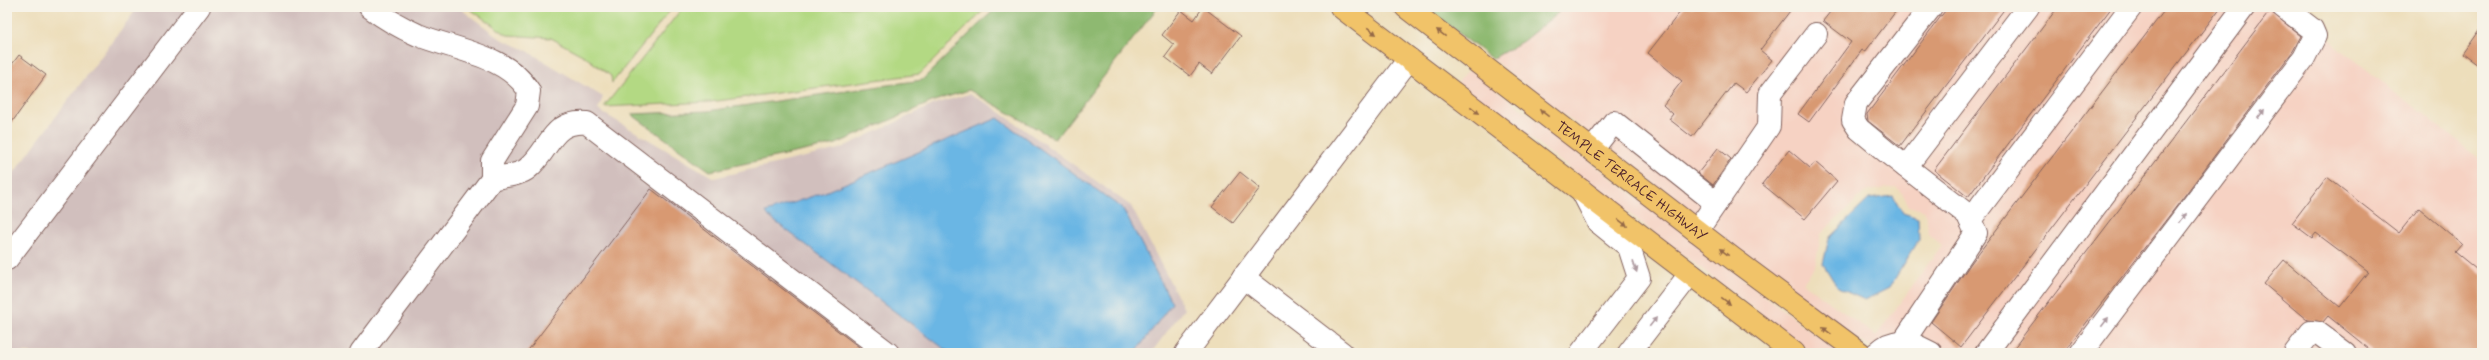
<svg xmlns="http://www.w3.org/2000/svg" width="2489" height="360" font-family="Mynerve,sans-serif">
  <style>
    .built { fill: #f6d2c3; fill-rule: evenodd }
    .industrial { fill: #d1bfbd }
    .green { fill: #b3d983; stroke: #7e7c57 }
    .forest { fill: #8eb971; stroke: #6c6c4e }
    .water { fill: #6bb6e4; stroke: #5a6a88 }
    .building { fill: #d89972 }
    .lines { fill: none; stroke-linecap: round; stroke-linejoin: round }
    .minor-casing { stroke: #83625d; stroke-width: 24 }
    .major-casing { stroke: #83625d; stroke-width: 24 }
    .minor { stroke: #fff; stroke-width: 22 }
    .major { stroke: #f1c369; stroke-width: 22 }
    .oneway { fill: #956947 }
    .oneway2 { fill: #ae9aa0 }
    .labels { text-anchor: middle; stroke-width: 3; stroke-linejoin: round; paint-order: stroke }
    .street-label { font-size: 14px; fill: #4a1f2b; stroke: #f7f3e8 }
  </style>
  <rect width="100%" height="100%" fill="#f7f3e8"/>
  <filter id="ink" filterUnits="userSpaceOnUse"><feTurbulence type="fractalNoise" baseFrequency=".025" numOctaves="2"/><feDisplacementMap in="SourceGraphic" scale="8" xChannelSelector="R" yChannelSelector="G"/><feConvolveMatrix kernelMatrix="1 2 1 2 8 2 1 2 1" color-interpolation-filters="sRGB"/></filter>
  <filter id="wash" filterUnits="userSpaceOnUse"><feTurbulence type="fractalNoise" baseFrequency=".012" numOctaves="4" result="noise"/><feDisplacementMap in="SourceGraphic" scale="16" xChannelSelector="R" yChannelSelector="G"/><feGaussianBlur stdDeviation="0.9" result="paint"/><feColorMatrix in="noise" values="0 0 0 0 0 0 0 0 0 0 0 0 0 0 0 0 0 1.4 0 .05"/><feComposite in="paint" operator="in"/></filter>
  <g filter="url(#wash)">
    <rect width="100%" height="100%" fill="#eddebb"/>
    <!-- built -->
    <g class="built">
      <path d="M1565 7H2288L2482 161V353H1879L1838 326 1492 59 1523 41ZM1896 187 1901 191 1909 206 1924 211 1927 217 1928 234 1942 245 1876 336 1803 283 1815 267 1821 234 1866 191Z"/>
      <path d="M1471 70 1826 343 1840 353H1812L1458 83 1464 74Z"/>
    </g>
    <!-- industrial -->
    <path class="industrial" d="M138 7H458L501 39 526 50 603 97 598 110 714 178 839 149 935 104 969 94 990 105 1131 206 1184 309 1151 353H7V182Z"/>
    <!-- green -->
    <g class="green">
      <path d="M467 7H673L612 83 611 76 584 56 551 38 507 35Z"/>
      <path d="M683 7H987L920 74 710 102 604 107Z"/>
    </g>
    <!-- forest -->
    <g class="forest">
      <path d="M997 7H1158L1055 139 969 90 934 101 836 144 710 171 631 114 707 111 922 80Z"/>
      <path d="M1430 7H1565L1523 41 1492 59 1435 15Z"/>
    </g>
    <!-- water -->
    <g class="water">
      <path d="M998 118 1123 209 1172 303 1135 353H950L769 217 766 212 825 192Z"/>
      <path d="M1893 196 1903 213 1918 218 1919 240 1889 288 1865 300 1838 288 1823 264 1829 238 1869 199Z"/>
    </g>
    <g id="blocks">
      <!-- building -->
      <g class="building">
        <path d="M1203 7 1241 36 1212 74 1199 64 1190 76 1165 57 1174 45 1162 35 1181 10 1194 20Z"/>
        <path d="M1684 7H1793L1760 50 1772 60 1746 92 1734 83 1692 137 1669 119 1673 114 1663 105 1682 81 1648 53Z"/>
        <path d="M1834 7H1899L1865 52 1862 50 1809 122 1798 114 1851 42 1823 21Z"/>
        <path d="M1948 7H2006L1900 146 1868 121 1867 114Z"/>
        <path d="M2058 7H2112L1968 197 1934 170Z"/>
        <path d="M2167 7H2221L1961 347 1931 322 1971 263Z"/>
        <path d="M2270 11 2301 36 2293 51 2176 207 2063 353H2010Z"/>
        <path d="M2482 27V68L2463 54Z"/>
        <path d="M19 55 46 75 7 129V71Z"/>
        <path d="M1718 148 1731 159 1713 185 1698 173Z"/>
        <path d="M1789 150 1810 168 1815 162 1837 181 1805 219 1762 184Z"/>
        <path d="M1240 172 1260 188 1233 223 1212 207Z"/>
        <path d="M2327 177 2399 233 2419 208 2462 244 2455 252 2482 274V353H2374L2328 316 2323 322 2307 320 2264 284 2284 260 2340 307 2368 272 2316 233 2312 238 2292 223Z"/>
        <path d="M651 189 842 334 867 353H526Z"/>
      </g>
    </g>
  </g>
  <g filter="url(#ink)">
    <use href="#blocks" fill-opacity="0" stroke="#83625d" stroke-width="1"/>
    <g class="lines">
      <defs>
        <g id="minor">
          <path d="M370 7C384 18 402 28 418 35 455 50 507 55 529 91L527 106 492 161V179"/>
          <path d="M1592 150 1614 122 1716 203"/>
          <path d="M1906 167 2028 7"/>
          <path d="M1970 220 2131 7"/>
          <path d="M1697 231 1769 126 1770 94 1816 34"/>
          <path d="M7 259 199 7"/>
          <path d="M1243 277 1342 353"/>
          <path d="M1903 342 1976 233 1968 215 1888 153 1859 129 1853 120 1856 103 1931 7"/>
          <path d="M361 353 492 179C502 176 520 175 527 169 551 150 550 120 587 123L888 353"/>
          <path d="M1186 353 1409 59"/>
          <path d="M1581 353 1639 278 1629 247 1598 222 1582 191"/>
          <path d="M1629 353 1690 274"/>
          <path d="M1877 353C1896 335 1910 342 1931 353"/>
          <path d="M1986 353 2244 7"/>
          <path d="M2081 353 2304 58 2315 36 2312 29 2283 7"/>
          <path d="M2295 353 2311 332 2318 333 2345 353"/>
        </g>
        <g id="major">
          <path d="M1341 7 1794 353"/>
          <path id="s1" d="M1406 7 1732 258 1860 353"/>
        </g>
      </defs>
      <!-- minor casing -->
      <use href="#minor" class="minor-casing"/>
      <!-- major casing -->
      <use href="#major" class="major-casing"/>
      <!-- minor -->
      <use href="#minor" class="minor"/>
      <!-- major -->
      <use href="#major" class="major"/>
    </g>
    <!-- one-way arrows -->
    <defs><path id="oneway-solid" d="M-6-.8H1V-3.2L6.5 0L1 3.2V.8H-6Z"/></defs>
    <g class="oneway">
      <use href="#oneway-solid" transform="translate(1372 31) rotate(37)"/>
      <use href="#oneway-solid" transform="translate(1441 33) rotate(-142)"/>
      <use href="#oneway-solid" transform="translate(1475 110) rotate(38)"/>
      <use href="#oneway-solid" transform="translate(1544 113) rotate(-142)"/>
      <use href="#oneway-solid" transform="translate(1623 223) rotate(37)"/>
      <use href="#oneway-solid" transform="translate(1724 252) rotate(-142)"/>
      <use href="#oneway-solid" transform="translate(1726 301) rotate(37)"/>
      <use href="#oneway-solid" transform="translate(1827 331) rotate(-143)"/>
    </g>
    <g class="oneway2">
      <use href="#oneway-solid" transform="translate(2261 114) rotate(-53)"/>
      <use href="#oneway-solid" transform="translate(2183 218) rotate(-53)"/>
      <use href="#oneway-solid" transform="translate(1635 267) rotate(71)"/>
      <use href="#oneway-solid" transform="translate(1653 322) rotate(-52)"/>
      <use href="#oneway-solid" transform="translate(2105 322) rotate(-53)"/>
    </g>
  </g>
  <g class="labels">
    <!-- street labels -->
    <g class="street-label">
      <text dy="5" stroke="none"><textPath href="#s1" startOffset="285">TEMPLE TERRACE HIGHWAY</textPath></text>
    </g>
  </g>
  <!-- margin -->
  <rect width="2489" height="360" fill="none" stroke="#f7f3e8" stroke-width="24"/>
</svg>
